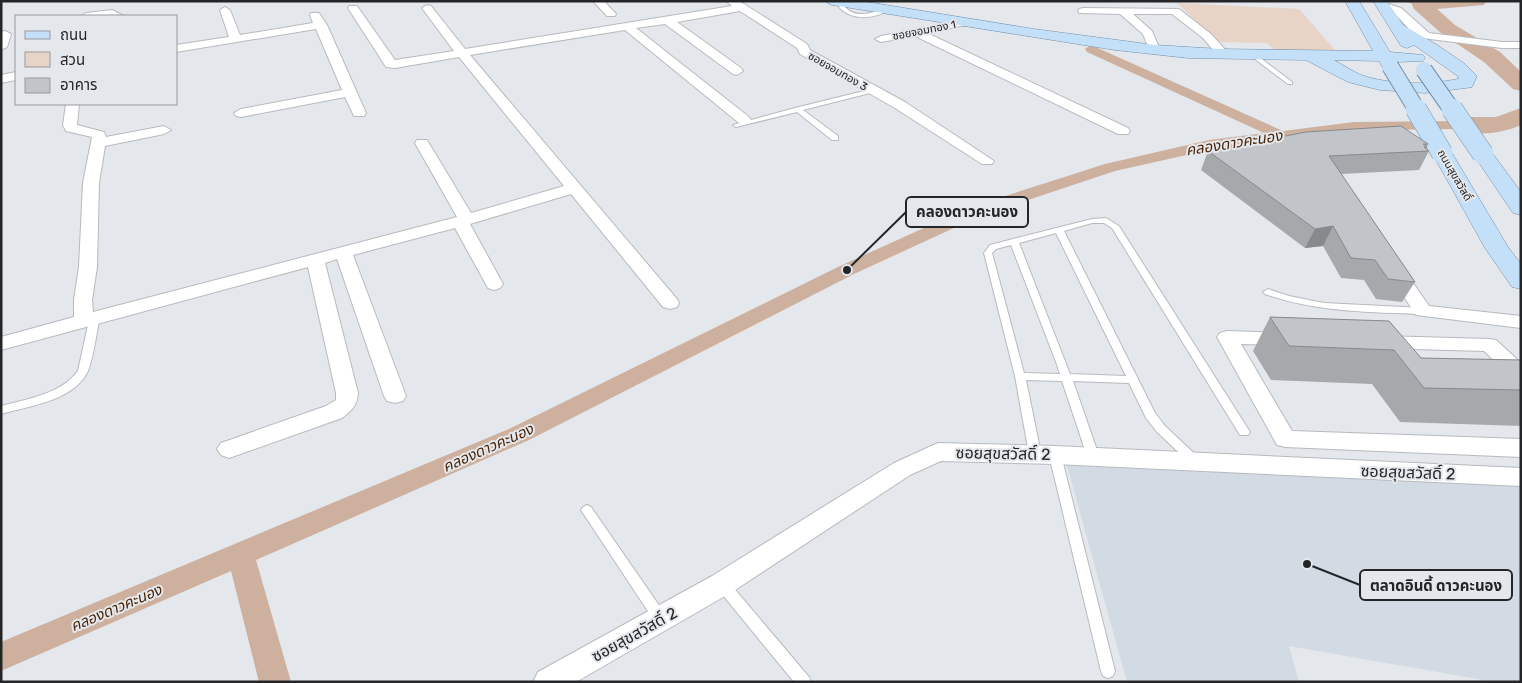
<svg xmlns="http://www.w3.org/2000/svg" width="1522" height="683" font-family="Rubik,'Noto Sans Thai',sans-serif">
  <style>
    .built { fill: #d2dbe4 }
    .green { fill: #e8d3c7 }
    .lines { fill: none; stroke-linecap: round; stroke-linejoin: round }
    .canal { fill: #ceb09e; fill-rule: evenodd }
    .river { fill: #ceb09e; fill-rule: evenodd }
    .lane-casing { stroke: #b7babe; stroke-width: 2 }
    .street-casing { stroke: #b7babe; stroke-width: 2 }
    .primary-casing { stroke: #7390ac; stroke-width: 1 }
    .lane { fill: #fff; fill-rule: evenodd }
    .street { fill: #fff; fill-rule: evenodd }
    .primary { fill: #c4dff8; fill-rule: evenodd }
    .primary-bridge-far1-casing { stroke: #7390ac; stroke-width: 18; stroke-linecap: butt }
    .primary-bridge-casing { stroke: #7390ac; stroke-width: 22; stroke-linecap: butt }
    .primary-bridge-far1 { stroke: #c4dff8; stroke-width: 16 }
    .primary-bridge { stroke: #c4dff8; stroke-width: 21 }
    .wall { fill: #a6a9ac }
    .shaded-wall { fill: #87898c }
    .building { fill: #c1c4c8; stroke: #87898c }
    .labels { text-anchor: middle; stroke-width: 4; stroke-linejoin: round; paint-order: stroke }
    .far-street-label { font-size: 11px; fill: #242527; stroke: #e4e7eb }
    .water-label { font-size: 15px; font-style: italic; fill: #4c2405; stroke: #e4e7eb }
    .near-street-label { font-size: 16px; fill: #242527; stroke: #e4e7eb }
    .leader { fill: none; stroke: #242527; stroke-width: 2 }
    .callout-dot { fill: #242527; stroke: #e4e7eb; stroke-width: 2 }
    .callout { fill: #e4e7eb; stroke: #242527; stroke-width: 2 }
    .callout-label { font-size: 15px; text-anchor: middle; font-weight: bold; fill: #242527 }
  </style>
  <rect width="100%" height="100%" fill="#e4e7eb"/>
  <!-- built -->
  <path class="built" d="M1066 462 1521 481V682H1495L1289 646 1299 682H1127Z"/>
  <!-- green -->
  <path class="green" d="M1177 3 1299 9 1335 50H1275L1267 43 1218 42Z"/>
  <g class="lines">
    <!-- canal -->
    <g class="canal">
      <path d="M1406 1H1421L1427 5 1421 8Z"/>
      <path d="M1091 45 1283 131 1354 122 1464 121 1469 122 1471 125 1469 128 1464 129 1354 130 1209 150 1115 171 980 216 854 274 529 440 256 560 291 682H259L231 571 1 671V642L511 428 840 266 968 208 1105 164 1209 140 1264 133 1087 52 1085 49Z"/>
    </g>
    <!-- river -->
    <g class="river">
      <path d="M1414 1H1486L1484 5 1437 9 1455 25 1500 52 1521 72V91L1513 89 1484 62 1441 33 1414 9 1412 5Z"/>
      <path d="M1521 108V125C1501 134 1477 136 1455 130L1451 125 1455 120 1464 117H1496Z"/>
    </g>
    <defs>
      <g id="lane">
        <path d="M841 2H845V7C856 19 872 13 886 8L889 10C874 19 851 21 839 7Z"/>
        <path d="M1251 54H1255L1292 82V84H1288L1251 56Z"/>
        <path d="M872 89 874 90V92L803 110 838 136V140H832L797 112 736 127 733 125 795 108Z"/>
        <path d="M1106 218 1119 226 1250 432 1248 435H1240L1112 228 1104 223H1092L1064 231 1155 413 1165 426 1199 458 1201 461 1199 464 1195 465 1191 464 1157 432 1146 418 1129 383 1073 381 1099 456 1097 459 1093 460 1089 459 1087 456 1062 381 1026 380 1041 454 1039 457 1035 458 1031 457 1029 454 1015 376 984 253 990 245 1092 219ZM1056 233 1126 376 1070 374 1019 243ZM1011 245 1056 362 1060 374 1024 373 992 253 996 249Z"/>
        <path d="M1268 289 1289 296 1324 303 1423 308 1428 311 1423 314C1369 312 1316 312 1265 294L1263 292Z"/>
        <path d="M95 313 100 316C97 330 93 362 87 373 72 401 29 406 1 414V406C27 399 61 394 78 371L90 316Z"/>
        <path d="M1055 451 1059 452 1061 455 1115 671 1113 676 1108 678 1103 676 1101 671 1049 455 1051 452Z"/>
        <path d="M587 505 591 507 665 614 667 618 665 622 660 624 655 622 583 513 581 510 583 507Z"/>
        <path d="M722 578 727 580 809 677 811 682H794L717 588 715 584 717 580Z"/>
      </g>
      <g id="street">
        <path d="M593 1H604L616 14 615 16H607Z"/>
        <path d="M726 1H739L807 44 810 50 905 102 994 161 992 164H982L895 108 800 54 797 48 740 11 677 22 741 68 743 71 737 75 733 74 665 24 636 28 749 117 751 120 744 124 739 123 625 30 470 55 677 299 679 303 677 307 670 309 663 307 571 194 470 224 503 284 500 288 494 290 488 288 455 228 353 255 406 396 403 401 395 403 387 401 384 396 337 259 325 263 358 393C357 406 352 410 342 418L229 458 221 455 217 449 221 443 326 406 336 400V393L308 267 1 350V337L74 317V300L79 267 83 183 92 137 66 131 63 125 66 104H79L77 125 104 132 106 137 164 126 171 130 164 134 105 146 99 183 97 267 92 300 93 312 457 217 415 143 417 140H427L471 213 564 186 459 57 395 68 386 67 348 8 349 6H357L395 60 454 51 422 8 427 5 431 6 465 49 732 6Z"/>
        <path d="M1382 2 1401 8 1429 33 1502 42H1521V48H1502L1422 38 1410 30 1394 13 1378 7 1377 5 1378 3Z"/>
        <path d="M225 7 230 10 240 35 313 23 310 15 311 13H319L327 25 366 113 364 116H354L345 97 241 117 236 116 234 113 241 109 342 90 316 29 176 52V45L229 37 220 10Z"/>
        <path d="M1083 8 1179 9 1211 34 1229 54 1227 57H1219L1203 38 1172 14H1133L1152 31 1160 50 1154 54 1150 52 1143 34 1120 14 1079 13 1078 11 1079 9Z"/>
        <path d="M112 10 124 16H81L86 13Z"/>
        <path d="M966 19 971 22 970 24 927 33 1128 128 1130 131 1128 134H1118L915 36 881 42 875 39 881 36Z"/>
        <path d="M5 31 11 34 7 47 1 50V32Z"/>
        <path d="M16 72V80L1 83V75Z"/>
        <path d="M1394 263 1400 264 1429 306 1521 316V328L1416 315 1385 268 1388 264Z"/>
        <path d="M1227 331 1287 333 1294 334 1297 339 1294 344 1287 345 1241 344 1292 431 1521 439V457L1285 447 1277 445 1217 337 1220 333Z"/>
        <path d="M1381 336 1489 339 1496 340 1521 363V382L1514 380 1484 351 1381 348 1374 347 1371 342 1374 337Z"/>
        <path d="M938 443 1055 446 1521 468V486L1055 464 941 461 910 475 732 592 576 682H533L538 672 712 576 894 463Z"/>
      </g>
      <g id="primary">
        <path d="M825 1H861L1034 29 1155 45 1220 49 1373 51 1345 1H1359L1390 52 1423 55 1425 58 1423 61 1396 62 1398 66 1396 70H1384L1379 61 1334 60C1343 65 1352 71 1361 75 1391 85 1428 85 1458 79L1459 77 1414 45 1407 48 1401 46 1373 1H1387L1403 25 1437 45 1465 64 1477 76 1472 87 1466 88 1425 93 1380 90 1348 82 1306 60 1188 58 1115 50 832 5Z"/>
        <path d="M1442 147 1449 149 1452 153 1508 247 1521 264V289L1512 287 1485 248 1432 153 1435 149Z"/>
        <path d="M1483 148 1490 150 1521 192V215L1513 213 1473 154 1476 150Z"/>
      </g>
    </defs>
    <!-- lane casing -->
    <use href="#lane" class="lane-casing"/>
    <!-- street casing -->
    <use href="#street" class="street-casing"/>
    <!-- primary casing -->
    <use href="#primary" class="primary-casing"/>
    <!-- lane -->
    <use href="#lane" class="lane"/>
    <!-- street -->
    <use href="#street" class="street"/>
    <!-- primary -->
    <use href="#primary" class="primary"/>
    <defs>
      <g id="primary-bridge-far1">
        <path d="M1390 66 1417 110"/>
        <path d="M1424 70 1452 110"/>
      </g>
      <g id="primary-bridge">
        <path d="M1416 109 1442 153"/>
        <path d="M1452 109 1483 154"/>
      </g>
    </defs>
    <!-- primary-bridge-far1 casing -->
    <use href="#primary-bridge-far1" class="primary-bridge-far1-casing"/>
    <!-- primary-bridge casing -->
    <use href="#primary-bridge" class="primary-bridge-casing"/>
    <!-- primary-bridge-far1 -->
    <use href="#primary-bridge-far1" class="primary-bridge-far1"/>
    <!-- primary-bridge -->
    <use href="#primary-bridge" class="primary-bridge"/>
  </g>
  <!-- wall -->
  <g class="wall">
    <path d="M1428 144 1426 149 1429 151 1419 170 1341 174 1415 282 1402 302 1376 299 1364 280 1341 278 1323 246 1305 248 1201 170 1208 151Z"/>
    <path d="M1270 317 1389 321 1421 358 1521 360V426L1400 422 1372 384 1271 380 1253 351Z"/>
  </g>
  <!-- shaded-wall -->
  <path class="shaded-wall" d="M1333 226 1323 246 1305 248 1315 229Z"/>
  <!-- building -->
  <g class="building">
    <path d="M1401 126 1428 144H1423L1427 147H1424L1429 151 1329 156 1415 282 1388 279 1375 260 1351 258 1333 226 1315 229 1208 151 1306 132Z"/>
    <path d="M1270 317 1389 321 1421 358 1521 360V390L1424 388 1394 350 1289 346Z"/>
  </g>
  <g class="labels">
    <!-- far-street labels -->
    <g class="far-street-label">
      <text transform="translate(924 30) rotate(-11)" y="4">ซอยจอมทอง 1</text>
      <text transform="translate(838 71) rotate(30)" y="4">ซอยจอมทอง 3</text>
      <text transform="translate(1455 175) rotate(60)" y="4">ถนนสุขสวัสดิ์</text>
    </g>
    <!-- water labels -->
    <g class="water-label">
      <text transform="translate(1234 143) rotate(-9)" y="5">คลองดาวคะนอง</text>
      <text transform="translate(488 448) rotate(-24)" y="5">คลองดาวคะนอง</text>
      <text transform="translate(116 608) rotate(-23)" y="5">คลองดาวคะนอง</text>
    </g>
    <!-- near-street labels -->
    <g class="near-street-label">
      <text transform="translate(1003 453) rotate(1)" y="6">ซอยสุขสวัสดิ์ 2</text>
      <text transform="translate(1408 472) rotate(2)" y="6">ซอยสุขสวัสดิ์ 2</text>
      <text transform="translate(634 634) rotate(-29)" y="6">ซอยสุขสวัสดิ์ 2</text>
    </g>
  </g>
  <!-- callouts -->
  <path class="leader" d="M847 270L906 212M1307 564L1360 585"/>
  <g class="callout-dot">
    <circle cx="847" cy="270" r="5"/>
    <circle cx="1307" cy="564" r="5"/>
  </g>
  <g class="callout">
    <rect x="906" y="197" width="122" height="30" rx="5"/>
    <rect x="1360" y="570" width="152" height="30" rx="5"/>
  </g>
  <g class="callout-label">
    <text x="967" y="217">คลองดาวคะนอง</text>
    <text x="1436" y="591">ตลาดอินดี้ ดาวคะนอง</text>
  </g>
  <!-- border -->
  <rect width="1522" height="683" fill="none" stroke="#242527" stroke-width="5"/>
  <!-- legend -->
  <rect x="15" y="15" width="162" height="90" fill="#e4e7eb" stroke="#97999d"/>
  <rect x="25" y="31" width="25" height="8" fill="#c4dff8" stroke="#97999d"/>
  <text x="60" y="40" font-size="15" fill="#242527">ถนน</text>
  <rect x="25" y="52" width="25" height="15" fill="#e8d3c7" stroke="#97999d"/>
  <text x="60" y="65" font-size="15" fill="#242527">สวน</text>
  <rect x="25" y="78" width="25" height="15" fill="#c1c4c8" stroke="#97999d"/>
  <text x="60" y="90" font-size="15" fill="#242527">อาคาร</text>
</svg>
